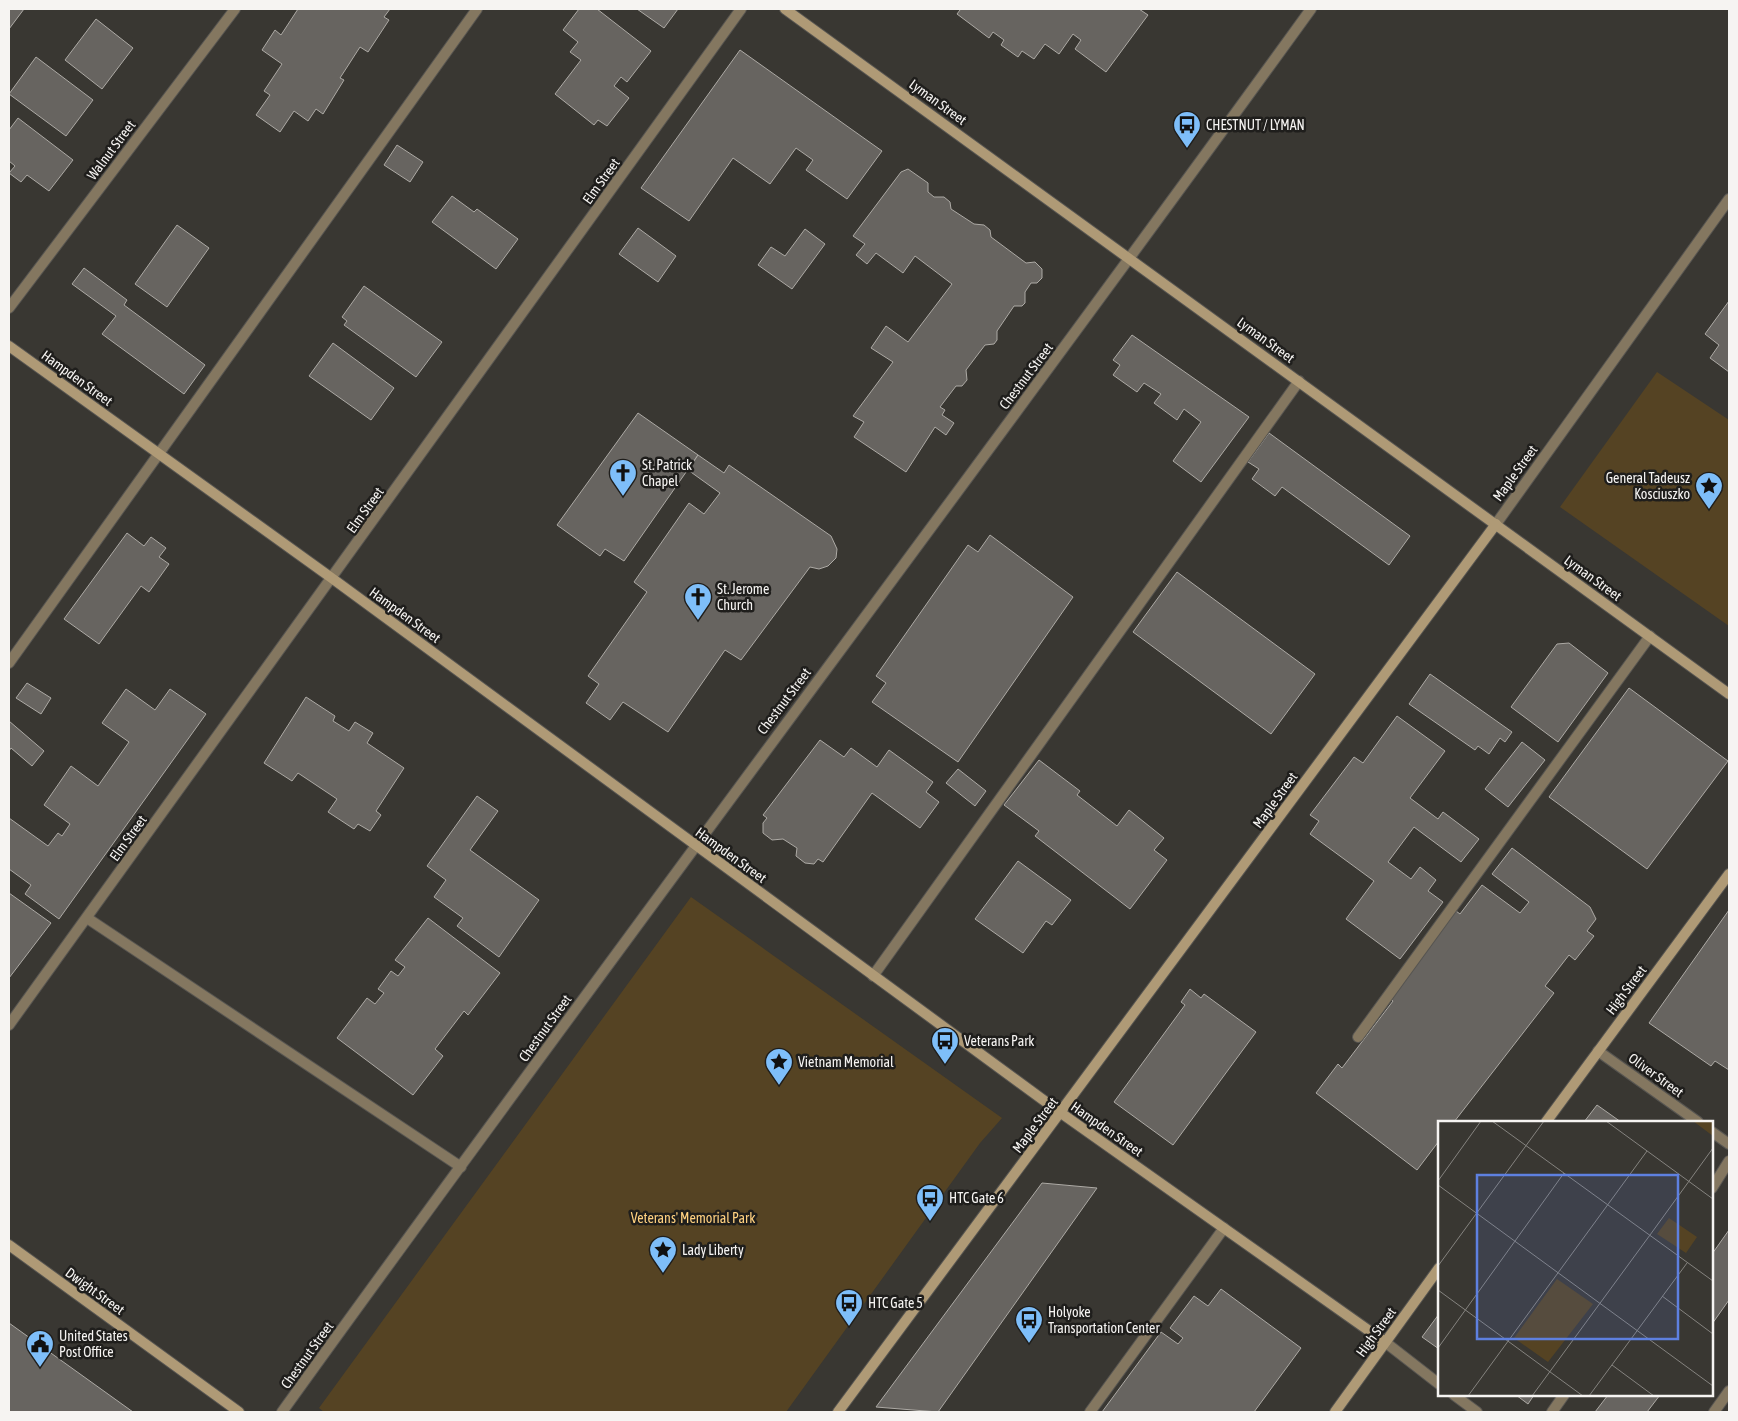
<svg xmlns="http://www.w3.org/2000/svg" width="1738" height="1421" font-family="'Asap Condensed',sans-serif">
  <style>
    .green { fill: #554323 }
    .building { fill: #676460; stroke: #adaaa5 }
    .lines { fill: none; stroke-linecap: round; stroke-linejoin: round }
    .lane-casing { stroke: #575551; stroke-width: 12 }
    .street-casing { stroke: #575551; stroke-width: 12 }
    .secondary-casing { stroke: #575551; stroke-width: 12 }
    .lane { stroke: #847760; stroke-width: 10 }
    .street { stroke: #847760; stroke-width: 10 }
    .secondary { stroke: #af9a76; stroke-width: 10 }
    .labels { text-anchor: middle; stroke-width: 5; stroke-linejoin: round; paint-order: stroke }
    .street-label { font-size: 14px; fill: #f6f4f2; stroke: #1f1e1c }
    .poi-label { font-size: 14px; fill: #f6f4f2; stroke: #1f1e1c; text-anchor: start }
    .park-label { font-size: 14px; fill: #ffd180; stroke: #1f1e1c }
    .inset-road { fill: none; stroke: #85837f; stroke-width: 1 }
    .view { fill: #5e80e0; fill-opacity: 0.15; stroke: #5e80e0; stroke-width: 2.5 }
    .inset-edge { fill: none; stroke: #f6f4f2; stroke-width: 2.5 }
  </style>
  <rect width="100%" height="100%" fill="#393732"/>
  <!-- green -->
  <g class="green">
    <path d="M1657 372 1729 420V626L1560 507Z"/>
    <path d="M691 897 1002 1118 980 1143 786 1412H324L319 1408Z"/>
  </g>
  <!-- building -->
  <g class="building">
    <path d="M9 9H24L9 29Z"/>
    <path d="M298 9H390L384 17 389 20 368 52 360 47 340 78 344 80 323 114 316 109 308 121 294 111 280 132 256 115 270 95 264 91 282 64 262 50 275 30 281 35Z"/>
    <path d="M579 9H597L651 51 627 82 621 77 614 86 629 98 607 126 598 120 594 125 555 94 581 60 570 52 578 42 563 30Z"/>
    <path d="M637 9H678L664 28Z"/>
    <path d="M958 9H1139L1148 15 1106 72 1075 49 1081 40 1073 34 1059 54 1045 44 1034 59 1022 51 1018 57 1001 45 1004 40 993 32 989 38 957 14 960 10Z"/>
    <path d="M96 19 133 48 102 89 65 60Z"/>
    <path d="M740 50 882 151 847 199 806 170 813 160 796 148 770 184 733 158 689 221 641 188Z"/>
    <path d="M36 57 93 100 66 136 9 94Z"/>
    <path d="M18 118 73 160 49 191 27 175 21 182 9 173 15 166 9 161V130Z"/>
    <path d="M397 145 423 162 410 182 384 165Z"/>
    <path d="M908 169 928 183V192L934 197H944L950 202 951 209 974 224 984 225 990 230 991 237 1026 263 1035 262 1042 269V278L1037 283H1031L1025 292V303L1022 306H1014L997 331V340L994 344 985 345 966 370 967 380 962 386H956L940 407 945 410 942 415 954 423 946 435 935 427 906 472 854 437 864 422 853 416 893 362 871 348 886 326 908 342 952 284 915 256 903 273 876 253 867 264 856 255 865 244 853 236 901 172Z"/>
    <path d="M452 196 474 212 477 209 518 239 496 269 432 222Z"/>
    <path d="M177 225 209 248 167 307 135 284Z"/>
    <path d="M638 228 676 256 658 282 619 254Z"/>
    <path d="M805 229 825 244 792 289 758 265 771 247 785 256Z"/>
    <path d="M84 268 127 300 124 305 205 365 184 394 102 334 116 316 72 284Z"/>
    <path d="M364 286 442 342 416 377 344 325 347 321 342 317Z"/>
    <path d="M1729 301V372L1710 358 1719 345 1705 334Z"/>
    <path d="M1132 335 1249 417 1201 482 1173 461 1201 422 1184 409 1177 420 1154 403 1161 394 1144 383 1137 392 1113 375 1120 365 1113 360Z"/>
    <path d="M333 343 394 388 371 420 309 376Z"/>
    <path d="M638 413 698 455 624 561 605 549 600 556 557 525Z"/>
    <path d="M1269 433 1410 536 1389 565 1282 487 1275 496 1252 479 1259 469 1248 462Z"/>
    <path d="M698 455 724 473 729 465 831 536 837 549 836 558 828 566 819 569 810 567 741 660 725 650 668 732 623 702 610 720 586 703 599 684 588 676 647 592 634 582 689 503 704 514 720 493 688 470Z"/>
    <path d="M127 533 144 546 151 537 166 548 159 557 169 564 149 592 141 586 99 644 64 619Z"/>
    <path d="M990 535 1073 597 958 762 872 702 886 683 876 676 968 545 978 552Z"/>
    <path d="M1177 572 1315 674 1271 734 1133 632Z"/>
    <path d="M1569 643 1608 673 1558 742 1511 707 1557 644Z"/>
    <path d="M1430 674 1512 732 1505 742 1500 738 1489 754 1478 746 1475 750 1409 704Z"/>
    <path d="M27 683 51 698 41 714 16 698Z"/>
    <path d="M1629 688 1728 761 1647 869 1549 797Z"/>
    <path d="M126 689 155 710 170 689 206 714 59 919 25 894 31 885 9 869V818L48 846 58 833 62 836 70 824 44 805 71 766 98 786 129 742 102 723Z"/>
    <path d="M306 697 335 716 333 721 349 731 355 722 373 733 367 743 404 768 376 811 381 815 370 831 358 824 354 829 328 812 337 799 298 773 292 781 264 763Z"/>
    <path d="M1397 716 1445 751 1410 798 1438 819 1443 812 1479 839 1461 862 1414 827 1388 862 1411 879 1420 867 1436 880 1428 891 1443 902 1400 959 1346 919 1374 881 1310 834 1319 821 1310 815 1354 757 1363 763Z"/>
    <path d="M9 721 44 751 32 766 11 748 9 751Z"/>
    <path d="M820 740 844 757 851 748 877 767 889 750 933 782 926 792 939 802 920 828 872 793 823 862 818 859 814 864 805 863 796 856 797 848 783 839 772 840 763 833V823L767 818 763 815Z"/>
    <path d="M1522 742 1545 760 1508 807 1485 789Z"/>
    <path d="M1039 760 1080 791 1077 795 1117 826 1129 810 1164 838 1154 850 1167 860 1130 909 1035 836 1039 831 1004 805Z"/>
    <path d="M958 769 986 791 975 806 946 783Z"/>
    <path d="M477 796 498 811 470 850 539 900 499 957 457 926 463 918 434 897 446 880 427 866Z"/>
    <path d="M1512 848 1590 907 1596 919 1587 931 1594 936 1575 960 1569 955 1545 986 1554 993 1454 1122H1439V1141L1417 1170 1316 1093 1338 1064 1342 1068 1393 1001 1389 998 1456 911 1460 914 1482 885 1520 913 1529 902 1492 874Z"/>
    <path d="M1018 861 1071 900 1052 925 1046 921 1023 953 975 919Z"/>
    <path d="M9 893 51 923 9 978Z"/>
    <path d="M1729 910V1070L1715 1061 1711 1066 1649 1023Z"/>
    <path d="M428 918 500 973 468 1015 464 1011 435 1049 443 1056 413 1095 337 1038 367 998 375 1004 384 993 378 989 391 971 398 976 405 967 395 960Z"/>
    <path d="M1190 989 1201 998 1204 994 1256 1032 1173 1145 1114 1102 1185 1005 1181 1002Z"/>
    <path d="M1597 1105 1621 1122H1584Z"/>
    <path d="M1042 1183 1097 1188 938 1412 876 1407Z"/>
    <path d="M1729 1230V1300L1712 1324V1254Z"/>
    <path d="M1221 1289 1301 1348 1254 1412H1102L1161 1332 1178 1344 1183 1338 1170 1328 1194 1296 1208 1306Z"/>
    <path d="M1439 1314V1349L1422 1337Z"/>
    <path d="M9 1323 133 1412H9Z"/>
    <path d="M1516 1395H1534L1528 1404Z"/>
    <path d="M1608 1395H1660L1647 1412H1595Z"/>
  </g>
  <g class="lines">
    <defs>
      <g id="lane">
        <path d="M9 663 477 9"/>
        <path d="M87 918 461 1167"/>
        <path d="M873 976 1299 381"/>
        <path d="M1358 1037 1650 636"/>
        <path d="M1712 1188 1729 1161"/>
        <path d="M1090 1412 1224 1228"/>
        <path d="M1552 1412 1564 1395"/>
        <path d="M1714 1412 1729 1391"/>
      </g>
      <g id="street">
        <path d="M9 308 235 9"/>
        <path d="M1496 524 1729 199"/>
        <path d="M9 1025 741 9"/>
        <path d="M1598 1051 1698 1122"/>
        <path d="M1712 1132 1729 1144"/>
        <path d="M1385 1342 1439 1384"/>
        <path d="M1454 1395 1477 1412"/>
        <path d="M282 1412C621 941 971 479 1311 9"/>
      </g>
      <g id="secondary">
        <path d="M785 9 1729 694"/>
        <path d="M9 346 333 579 1061 1113 1385 1342"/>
        <path d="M1546 1122 1729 874"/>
        <path d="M9 1245 239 1412"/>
        <path d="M838 1412 1496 524"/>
        <path d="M1335 1412 1439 1268"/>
      </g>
    </defs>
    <!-- lane casing -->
    <use href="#lane" class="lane-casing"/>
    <!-- street casing -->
    <use href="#street" class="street-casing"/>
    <!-- secondary casing -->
    <use href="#secondary" class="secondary-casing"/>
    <!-- lane -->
    <use href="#lane" class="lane"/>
    <!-- street -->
    <use href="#street" class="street"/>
    <!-- secondary -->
    <use href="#secondary" class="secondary"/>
  </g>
  <!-- icons -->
  <defs>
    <symbol id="bus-pin" viewBox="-11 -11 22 30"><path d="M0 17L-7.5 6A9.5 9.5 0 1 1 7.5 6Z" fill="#7ebef9" stroke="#1f1e1c"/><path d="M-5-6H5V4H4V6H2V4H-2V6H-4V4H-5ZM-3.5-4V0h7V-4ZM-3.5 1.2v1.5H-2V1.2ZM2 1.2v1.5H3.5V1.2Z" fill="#111"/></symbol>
    <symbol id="church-pin" viewBox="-11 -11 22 30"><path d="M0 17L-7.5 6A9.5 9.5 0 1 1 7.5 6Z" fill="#7ebef9" stroke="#1f1e1c"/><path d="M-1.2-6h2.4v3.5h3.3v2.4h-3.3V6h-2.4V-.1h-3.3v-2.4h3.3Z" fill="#111"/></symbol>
    <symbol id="sight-pin" viewBox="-11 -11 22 30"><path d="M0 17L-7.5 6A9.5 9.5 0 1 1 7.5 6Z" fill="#7ebef9" stroke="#1f1e1c"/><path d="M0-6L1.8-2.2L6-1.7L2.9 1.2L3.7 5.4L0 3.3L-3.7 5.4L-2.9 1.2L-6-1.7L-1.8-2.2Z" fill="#111"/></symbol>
    <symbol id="civic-pin" viewBox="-11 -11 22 30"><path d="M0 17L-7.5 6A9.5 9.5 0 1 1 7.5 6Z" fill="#7ebef9" stroke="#1f1e1c"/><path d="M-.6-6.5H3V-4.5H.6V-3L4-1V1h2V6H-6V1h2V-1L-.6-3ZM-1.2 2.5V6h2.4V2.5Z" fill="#111"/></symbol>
  </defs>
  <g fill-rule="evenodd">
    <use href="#bus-pin" x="1171" y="109" width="32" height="43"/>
    <use href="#church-pin" x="607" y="457" width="32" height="43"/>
    <use href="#sight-pin" x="1693" y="470" width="32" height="43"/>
    <use href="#church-pin" x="682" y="581" width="32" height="43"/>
    <use href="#bus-pin" x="929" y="1025" width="32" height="43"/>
    <use href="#sight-pin" x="763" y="1046" width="32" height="43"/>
    <use href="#bus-pin" x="914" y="1182" width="32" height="43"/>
    <use href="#sight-pin" x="647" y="1234" width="32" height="43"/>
    <use href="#bus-pin" x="833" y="1287" width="32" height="43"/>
    <use href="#bus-pin" x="1013" y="1304" width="32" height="43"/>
    <use href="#civic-pin" x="24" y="1328" width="32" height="43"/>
  </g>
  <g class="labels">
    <!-- street labels -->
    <g class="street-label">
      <text transform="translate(938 102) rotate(36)" y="5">Lyman Street</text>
      <text transform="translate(111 150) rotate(-53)" y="5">Walnut Street</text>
      <text transform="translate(601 181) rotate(-54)" y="5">Elm Street</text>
      <text transform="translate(1266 340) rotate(36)" y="5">Lyman Street</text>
      <text transform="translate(1026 376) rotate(-53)" y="5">Chestnut Street</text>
      <text transform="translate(77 378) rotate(36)" y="5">Hampden Street</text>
      <text transform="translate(1515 473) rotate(-54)" y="5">Maple Street</text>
      <text transform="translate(365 510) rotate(-54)" y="5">Elm Street</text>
      <text transform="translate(1593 578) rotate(36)" y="5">Lyman Street</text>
      <text transform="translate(405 615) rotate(36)" y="5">Hampden Street</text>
      <text transform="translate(784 701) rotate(-53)" y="5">Chestnut Street</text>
      <text transform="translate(1275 800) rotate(-54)" y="5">Maple Street</text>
      <text transform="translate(128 838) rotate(-54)" y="5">Elm Street</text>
      <text transform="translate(731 855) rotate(36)" y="5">Hampden Street</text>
      <text transform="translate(1626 990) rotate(-53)" y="5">High Street</text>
      <text transform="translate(545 1028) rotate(-54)" y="5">Chestnut Street</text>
      <text transform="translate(1656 1075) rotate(36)" y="5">Oliver Street</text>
      <text transform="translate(1035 1125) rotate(-53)" y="5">Maple Street</text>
      <text transform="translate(1107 1129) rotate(35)" y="5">Hampden Street</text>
      <text transform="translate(95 1291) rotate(36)" y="5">Dwight Street</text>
      <text transform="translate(1376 1332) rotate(-54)" y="5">High Street</text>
      <text transform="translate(307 1355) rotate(-54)" y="5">Chestnut Street</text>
    </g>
    <!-- poi labels -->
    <g class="poi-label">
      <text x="1206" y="130">CHESTNUT / LYMAN</text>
      <text x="642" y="470">St. Patrick<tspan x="642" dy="16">Chapel</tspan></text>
      <text x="1690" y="483" text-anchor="end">General Tadeusz<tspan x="1690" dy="16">Kosciuszko</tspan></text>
      <text x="717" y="594">St. Jerome<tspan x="717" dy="16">Church</tspan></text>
      <text x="964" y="1046">Veterans Park</text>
      <text x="798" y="1067">Vietnam Memorial</text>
      <text x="949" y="1203">HTC Gate 6</text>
      <text x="682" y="1255">Lady Liberty</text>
      <text x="868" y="1308">HTC Gate 5</text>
      <text x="1048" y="1317">Holyoke<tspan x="1048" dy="16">Transportation Center</tspan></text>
      <text x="59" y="1341">United States<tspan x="59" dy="16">Post Office</tspan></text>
    </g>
    <!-- park labels -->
    <g class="park-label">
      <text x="693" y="1223">Veterans' Memorial Park</text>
    </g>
  </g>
  <!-- overview -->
  <g transform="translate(1438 1121)">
    <rect width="275" height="275" fill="#393732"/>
    <path d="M255 0H275V15ZM231 97 259 116 248 132 219 113ZM119 158 155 183 110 241 76 217Z" fill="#554323"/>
    <path class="inset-road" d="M54 0 275 160M168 0 275 78M0 60 43 0M0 64 275 265M212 114 275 27M0 145 106 0M0 169 145 275M224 175 275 213M0 227 126 52M174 244 216 275M30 275 209 30M94 275 212 114M151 275 249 142"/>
    <path class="view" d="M39 54H240V218H39Z"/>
    <rect width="275" height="275" class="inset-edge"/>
  </g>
  <!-- border -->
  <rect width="1738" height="1421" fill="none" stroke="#f6f4f2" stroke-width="20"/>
</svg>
